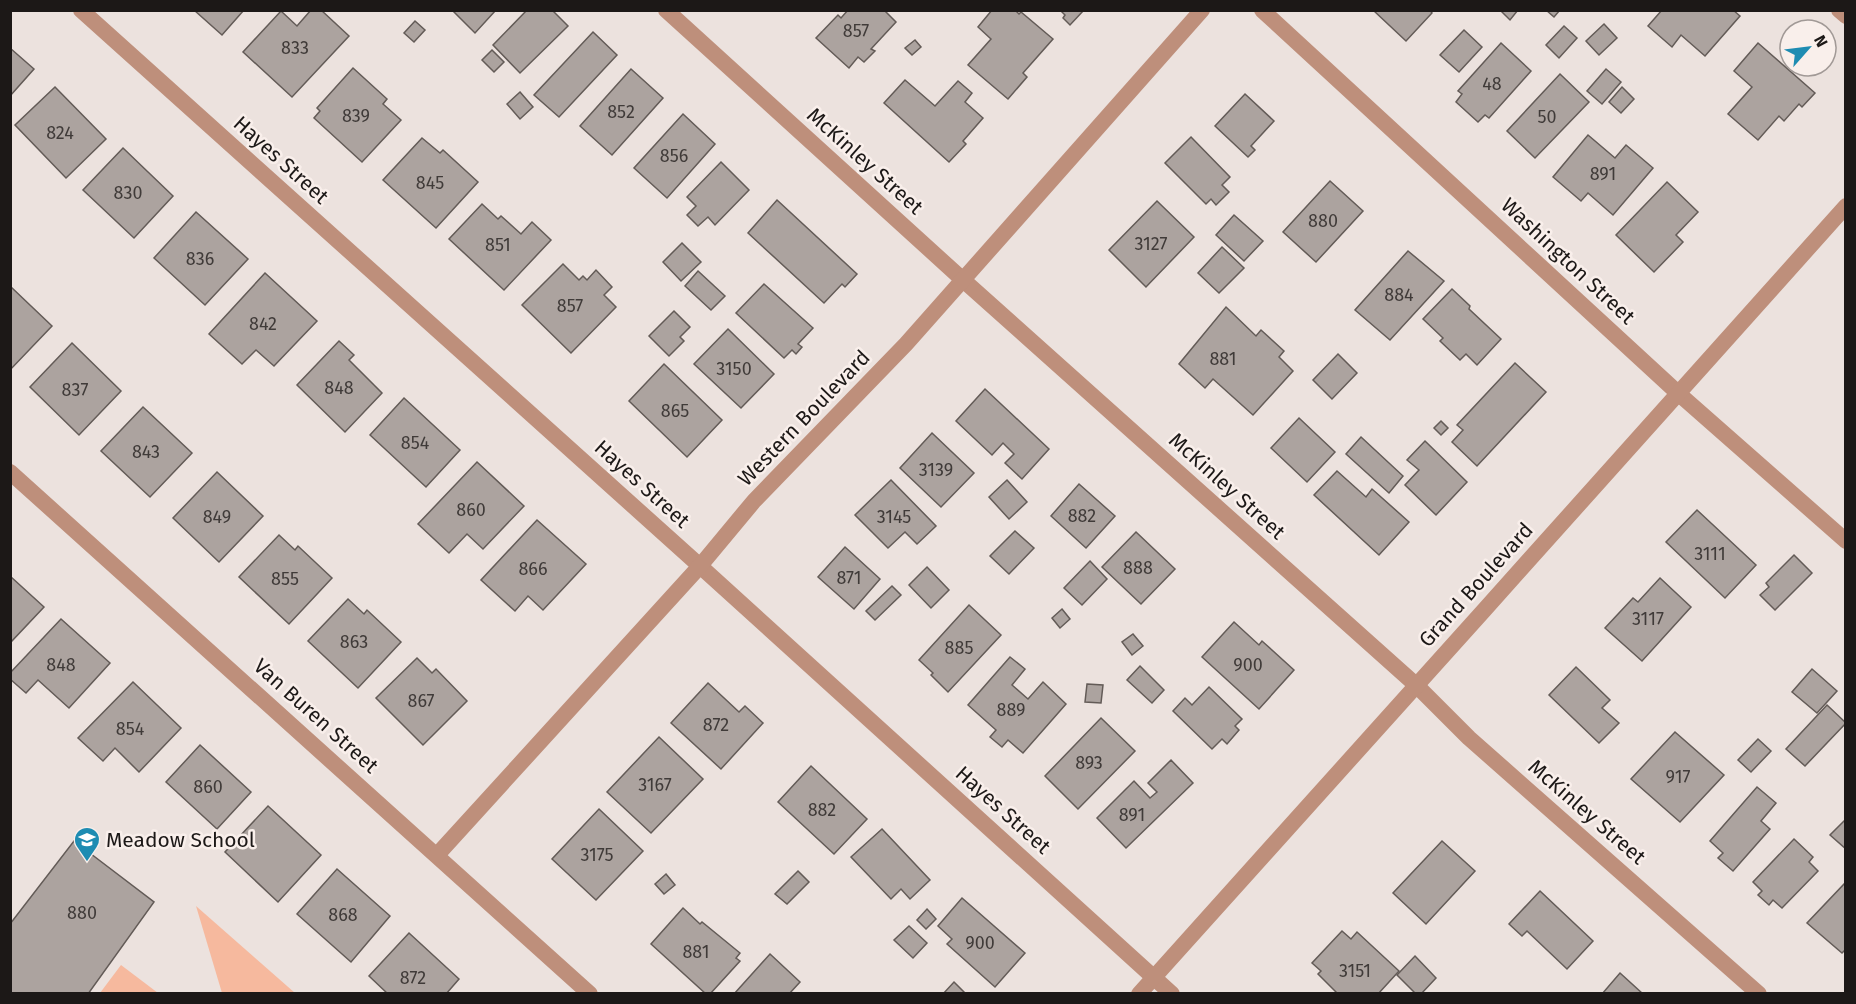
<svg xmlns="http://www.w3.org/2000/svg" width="1856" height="1004" font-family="'Fira Sans',sans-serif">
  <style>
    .green { fill: #f6b99e }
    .building { fill: #aca39f; stroke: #635b57; stroke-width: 1.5 }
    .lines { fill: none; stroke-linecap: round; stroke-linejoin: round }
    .minor { stroke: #be8f7b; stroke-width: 16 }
    .labels { text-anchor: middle; stroke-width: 5; stroke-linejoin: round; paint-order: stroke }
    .number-label { font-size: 18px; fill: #403b39 }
    .street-label { font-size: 21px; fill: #1c1817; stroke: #f9efeb }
    .poi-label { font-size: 21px; fill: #1c1817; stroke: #f9efeb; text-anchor: start }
  </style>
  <rect width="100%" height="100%" fill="#ece2de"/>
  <!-- green -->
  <g class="green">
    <path d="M196 906 295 993H222Z"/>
    <path d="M121 965 158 993H100Z"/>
  </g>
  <!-- building -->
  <g class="building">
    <path d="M194 10H244L222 35Z"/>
    <path d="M311 10H321L349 36 292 97 243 52 281 11 297 26Z"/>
    <path d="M452 10H496L475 33Z"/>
    <path d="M527 10H552L568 26 520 73 493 45Z"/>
    <path d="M848 10H884L896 22 871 49 875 51 864 62 858 57 849 68 816 38 838 15 841 18Z"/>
    <path d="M992 10H1015L1019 14 1021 12 1053 39 1023 73 1027 77 1008 99 968 65 991 39 978 27Z"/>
    <path d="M1060 10H1084L1070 25 1063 18 1065 15Z"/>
    <path d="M1373 10H1430L1432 13 1406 41Z"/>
    <path d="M1500 10H1518L1510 20Z"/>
    <path d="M1546 10H1560L1554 17Z"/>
    <path d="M1662 10H1733L1740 16 1705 56 1681 35 1672 47 1648 26Z"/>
    <path d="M415 21 425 30 414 42 404 33Z"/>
    <path d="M1604 24 1617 38 1599 55 1586 41Z"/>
    <path d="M1564 26 1577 38 1559 58 1546 45Z"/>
    <path d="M1464 30 1482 47 1459 72 1440 55Z"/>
    <path d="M593 32 617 55 559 117 534 95Z"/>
    <path d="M915 40 921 47 912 55 905 48Z"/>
    <path d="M1501 43 1531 71 1489 118 1485 115 1478 122 1456 102 1462 94 1458 91Z"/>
    <path d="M1758 43 1815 93 1802 107 1799 104 1784 121 1779 116 1758 140 1728 114 1752 87 1734 71Z"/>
    <path d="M10 48 34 69 10 96Z"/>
    <path d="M492 50 504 62 494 72 482 60Z"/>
    <path d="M353 68 387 99 383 104 401 120 362 162 314 118 320 111 317 108Z"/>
    <path d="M631 69 663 98 612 155 580 126Z"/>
    <path d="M1606 69 1621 82 1602 104 1587 91Z"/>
    <path d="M1560 74 1589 102 1535 158 1507 131Z"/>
    <path d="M905 80 935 106 958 81 972 93 965 102 983 118 963 141 966 144 949 162 884 103Z"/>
    <path d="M55 87 106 139 66 178 15 125Z"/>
    <path d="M1622 87 1634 99 1621 113 1609 102Z"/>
    <path d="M520 92 533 107 520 119 507 104Z"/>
    <path d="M1245 94 1274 121 1251 146 1255 150 1248 157 1215 126Z"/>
    <path d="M683 114 715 144 667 198 634 168Z"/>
    <path d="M1588 135 1615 158 1626 145 1653 168 1613 215 1588 193 1581 201 1553 177Z"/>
    <path d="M1191 137 1230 177 1222 185 1229 192 1216 205 1211 199 1206 204 1165 163Z"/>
    <path d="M422 138 440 153 443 150 478 182 436 228 383 180Z"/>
    <path d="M123 148 173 196 134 238 83 190Z"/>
    <path d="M721 162 749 190 715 225 708 217 698 226 687 215 696 206 687 197Z"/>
    <path d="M1330 181 1363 211 1316 262 1283 232Z"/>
    <path d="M1667 182 1698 212 1676 235 1683 242 1654 272 1616 235Z"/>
    <path d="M777 200 857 274 845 287 842 284 824 303 748 233Z"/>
    <path d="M1157 201 1194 237 1146 287 1109 250Z"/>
    <path d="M482 204 498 219 501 216 521 234 532 222 551 240 504 290 449 239Z"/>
    <path d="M196 212 248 259 205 305 154 258Z"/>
    <path d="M1234 215 1263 241 1244 261 1216 235Z"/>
    <path d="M682 243 701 262 681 281 663 262Z"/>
    <path d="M1222 247 1244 268 1219 293 1198 273Z"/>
    <path d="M1408 251 1444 281 1390 340 1355 310Z"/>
    <path d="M563 264 579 280 583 276 587 280 596 270 612 287 604 295 616 307 571 353 522 305Z"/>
    <path d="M698 271 725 296 711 310 685 286Z"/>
    <path d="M265 273 317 321 274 366 256 350 242 364 209 334Z"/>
    <path d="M764 284 813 328 798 344 802 347 796 354 792 350 784 358 736 313Z"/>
    <path d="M10 286 52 326 10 370Z"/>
    <path d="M1452 289 1470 306 1469 309 1501 339 1477 365 1466 354 1460 360 1440 341 1443 338 1423 319Z"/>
    <path d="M1226 307 1256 336 1261 330 1284 351 1279 357 1293 371 1253 415 1213 379 1205 388 1179 364Z"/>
    <path d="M674 311 690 327 680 337 684 341 669 356 649 336Z"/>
    <path d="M728 329 774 374 741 408 694 364Z"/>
    <path d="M339 341 354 355 349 360 382 393 345 432 297 385Z"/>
    <path d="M72 343 121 391 79 435 30 387Z"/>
    <path d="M1338 354 1357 373 1332 399 1313 380Z"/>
    <path d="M1515 363 1546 392 1477 466 1452 442 1463 430 1457 425Z"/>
    <path d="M664 364 722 420 687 457 629 401Z"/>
    <path d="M985 389 1049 449 1022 479 1005 463 1014 454 1003 443 992 455 956 421Z"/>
    <path d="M404 398 460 450 426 487 370 435Z"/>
    <path d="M143 407 192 453 150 497 101 451Z"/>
    <path d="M1299 418 1335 452 1307 482 1271 448Z"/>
    <path d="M1441 421 1448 428 1441 435 1434 428Z"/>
    <path d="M932 433 974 473 941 507 900 468Z"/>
    <path d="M1361 437 1403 476 1389 493 1346 454Z"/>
    <path d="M1425 441 1467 482 1436 515 1405 485 1419 470 1407 460Z"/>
    <path d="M477 462 524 506 483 549 467 534 449 553 418 524Z"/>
    <path d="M1337 471 1366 497 1372 489 1409 522 1379 555 1314 495Z"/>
    <path d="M217 472 263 516 219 562 173 518Z"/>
    <path d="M891 480 936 526 917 544 905 532 888 548 855 515Z"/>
    <path d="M1007 480 1027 502 1009 519 989 497Z"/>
    <path d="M1079 484 1115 516 1086 548 1051 516Z"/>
    <path d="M1697 510 1756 565 1725 598 1666 542Z"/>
    <path d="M537 520 586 564 543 610 528 596 515 611 481 580Z"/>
    <path d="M1015 531 1034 548 1009 574 990 556Z"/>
    <path d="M1136 532 1175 569 1141 604 1102 567Z"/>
    <path d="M279 535 295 550 298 546 332 578 289 624 239 577Z"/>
    <path d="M845 547 880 579 854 609 818 577Z"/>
    <path d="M1794 555 1812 573 1775 610 1760 595 1769 587 1766 583Z"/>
    <path d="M1090 561 1107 579 1082 605 1064 588Z"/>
    <path d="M927 567 949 590 931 608 909 585Z"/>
    <path d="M10 576 44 607 10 643Z"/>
    <path d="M1660 578 1691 607 1642 661 1605 628 1633 598 1638 602Z"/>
    <path d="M892 586 901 595 875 620 866 611Z"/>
    <path d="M348 599 364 614 367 610 401 642 358 688 308 641Z"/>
    <path d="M969 605 1001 635 948 692 931 675 933 673 919 660Z"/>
    <path d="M1062 609 1070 619 1060 628 1052 618Z"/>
    <path d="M61 619 110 663 69 708 38 680 26 693 10 679V673Z"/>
    <path d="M1234 622 1259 645 1262 641 1294 670 1259 709 1202 657Z"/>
    <path d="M1133 634 1143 646 1132 655 1122 642Z"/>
    <path d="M1010 657 1025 669 1012 685 1028 699 1043 682 1066 704 1023 753 1008 740 1002 747 990 737 996 730 968 705Z"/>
    <path d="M417 658 432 673 436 669 467 701 423 745 376 698Z"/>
    <path d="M1140 666 1164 690 1152 703 1127 680Z"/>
    <path d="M1576 667 1610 700 1602 708 1619 723 1599 743 1549 695Z"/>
    <path d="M1812 669 1837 691 1817 713 1792 692Z"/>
    <path d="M133 682 181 728 139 772 115 748 103 761 78 738Z"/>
    <path d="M708 683 739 712 745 706 763 723 721 769 671 723Z"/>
    <path d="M1087 684 1103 685 1101 703 1085 702Z"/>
    <path d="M1209 687 1242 719 1235 726 1239 730 1227 744 1222 739 1212 749 1173 711 1185 698 1192 705Z"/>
    <path d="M1827 705 1846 723 1805 766 1786 749Z"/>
    <path d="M1101 718 1135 751 1078 809 1045 776Z"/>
    <path d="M1675 732 1724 775 1680 822 1631 779Z"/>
    <path d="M659 737 703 779 651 833 607 792Z"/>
    <path d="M1758 739 1771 751 1751 772 1738 760Z"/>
    <path d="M200 745 251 792 217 829 166 782Z"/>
    <path d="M1171 760 1193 783 1126 848 1097 818 1134 781 1150 798 1157 792 1148 783Z"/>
    <path d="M811 766 867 819 834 854 778 802Z"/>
    <path d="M1757 787 1776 803 1761 821 1770 829 1733 871 1718 858 1723 853 1710 841Z"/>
    <path d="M268 806 321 855 278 902 225 852Z"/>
    <path d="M599 809 643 851 596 900 552 859Z"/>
    <path d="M1846 819V849L1830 835Z"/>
    <path d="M882 829 930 880 910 899 901 889 891 899 851 857Z"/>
    <path d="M1794 839 1813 857 1809 862 1818 871 1782 908 1773 900 1769 905 1758 895 1762 891 1753 882Z"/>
    <path d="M74 841 154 902 88 994H10V924Z"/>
    <path d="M1442 841 1475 871 1426 924 1393 893Z"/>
    <path d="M337 869 390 916 351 962 297 914Z"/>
    <path d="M798 871 809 882 787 904 775 894Z"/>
    <path d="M666 874 675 885 664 894 655 884Z"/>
    <path d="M1846 882V949L1842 953 1807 923Z"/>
    <path d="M1540 891 1593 941 1567 969 1527 931 1522 936 1509 924Z"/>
    <path d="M962 898 1025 953 995 987 947 944 952 939 938 926Z"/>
    <path d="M683 908 700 924 702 922 740 953 736 958 740 961 710 994H706L651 944Z"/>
    <path d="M927 909 936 919 926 929 917 920Z"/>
    <path d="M909 926 927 943 913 958 894 940Z"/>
    <path d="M1342 931 1351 939 1357 932 1399 971 1378 994H1338L1318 974 1321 971 1312 963Z"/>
    <path d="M409 933 459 979 446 994H388L369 976Z"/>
    <path d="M770 954 800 982 789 994H734Z"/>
    <path d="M1415 956 1436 978 1421 994H1416L1397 975Z"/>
    <path d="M1620 973 1643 994H1602Z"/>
    <path d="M954 982 966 994H943Z"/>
  </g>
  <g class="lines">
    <!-- minor -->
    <g class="minor">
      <path d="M81 10 700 566 1172 994"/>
      <path d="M666 10 962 279 1416 685 1469 738 1759 994"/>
      <path d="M1262 10 1679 394 1846 541"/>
      <path d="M1839 10 1846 16"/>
      <path d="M10 472 590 994"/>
      <path d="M437 855 700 566 754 501 906 344 1202 10"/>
      <path d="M1139 994C1375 731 1611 470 1846 206"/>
    </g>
  </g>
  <!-- icons -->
  <defs>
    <symbol id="school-pin" viewBox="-11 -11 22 30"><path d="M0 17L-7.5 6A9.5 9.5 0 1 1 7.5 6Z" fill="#1e8cb2" stroke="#f9efeb"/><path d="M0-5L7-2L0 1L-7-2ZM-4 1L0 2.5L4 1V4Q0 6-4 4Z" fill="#fff"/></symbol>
  </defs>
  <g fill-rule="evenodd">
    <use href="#school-pin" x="72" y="825" width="30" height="40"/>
  </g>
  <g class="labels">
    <!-- number labels -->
    <g class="number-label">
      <text x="856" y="37">857</text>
      <text x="295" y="54">833</text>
      <text x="1492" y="90">48</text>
      <text x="621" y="118">852</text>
      <text x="356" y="122">839</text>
      <text x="1547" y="123">50</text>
      <text x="60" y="139">824</text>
      <text x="674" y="162">856</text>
      <text x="1603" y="180">891</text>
      <text x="430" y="189">845</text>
      <text x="128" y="199">830</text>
      <text x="1323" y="227">880</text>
      <text x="1151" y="250">3127</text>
      <text x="498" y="251">851</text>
      <text x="200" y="265">836</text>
      <text x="1399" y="301">884</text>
      <text x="570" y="312">857</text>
      <text x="263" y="330">842</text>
      <text x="1223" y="365">881</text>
      <text x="734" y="375">3150</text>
      <text x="339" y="394">848</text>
      <text x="75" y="396">837</text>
      <text x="675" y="417">865</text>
      <text x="415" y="449">854</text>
      <text x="146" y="458">843</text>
      <text x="936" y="476">3139</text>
      <text x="471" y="516">860</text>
      <text x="1082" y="522">882</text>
      <text x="217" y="523">849</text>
      <text x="894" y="523">3145</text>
      <text x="1710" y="560">3111</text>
      <text x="1138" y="574">888</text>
      <text x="533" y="575">866</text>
      <text x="849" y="584">871</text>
      <text x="285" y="585">855</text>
      <text x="1648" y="625">3117</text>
      <text x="354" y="648">863</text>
      <text x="959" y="654">885</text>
      <text x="61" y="671">848</text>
      <text x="1248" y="671">900</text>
      <text x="421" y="707">867</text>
      <text x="1011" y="716">889</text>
      <text x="716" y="731">872</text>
      <text x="130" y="735">854</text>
      <text x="1089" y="769">893</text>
      <text x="1678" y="783">917</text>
      <text x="655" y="791">3167</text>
      <text x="208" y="793">860</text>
      <text x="822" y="816">882</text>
      <text x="1132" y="821">891</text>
      <text x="597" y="861">3175</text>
      <text x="82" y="919">880</text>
      <text x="343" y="921">868</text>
      <text x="980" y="949">900</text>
      <text x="696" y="958">881</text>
      <text x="1355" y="977">3151</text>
      <text x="413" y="984">872</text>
    </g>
    <!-- street labels -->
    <g class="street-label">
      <text transform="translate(281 160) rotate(42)" y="7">Hayes Street</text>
      <text transform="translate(865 161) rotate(42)" y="7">McKinley Street</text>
      <text transform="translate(1568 261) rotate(43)" y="7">Washington Street</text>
      <text transform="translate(804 418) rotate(-46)" y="7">Western Boulevard</text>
      <text transform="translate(642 484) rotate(42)" y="7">Hayes Street</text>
      <text transform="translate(1227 486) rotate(42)" y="7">McKinley Street</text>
      <text transform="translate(1476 585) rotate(-48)" y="7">Grand Boulevard</text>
      <text transform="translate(316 716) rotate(42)" y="7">Van Buren Street</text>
      <text transform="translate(1003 810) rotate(42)" y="7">Hayes Street</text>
      <text transform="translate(1587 812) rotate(41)" y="7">McKinley Street</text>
    </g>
    <!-- poi labels -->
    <g class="poi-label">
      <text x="106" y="847">Meadow School</text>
    </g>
  </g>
  <!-- border -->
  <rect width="1856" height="1004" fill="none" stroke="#1c1817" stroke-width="24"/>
  <!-- north arrow -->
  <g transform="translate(1808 48) rotate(62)"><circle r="28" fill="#f9efeb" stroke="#a19996" stroke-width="1.5"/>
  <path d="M0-4.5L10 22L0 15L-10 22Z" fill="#1e8cb2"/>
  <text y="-9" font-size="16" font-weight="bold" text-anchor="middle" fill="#1c1817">N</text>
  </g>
</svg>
